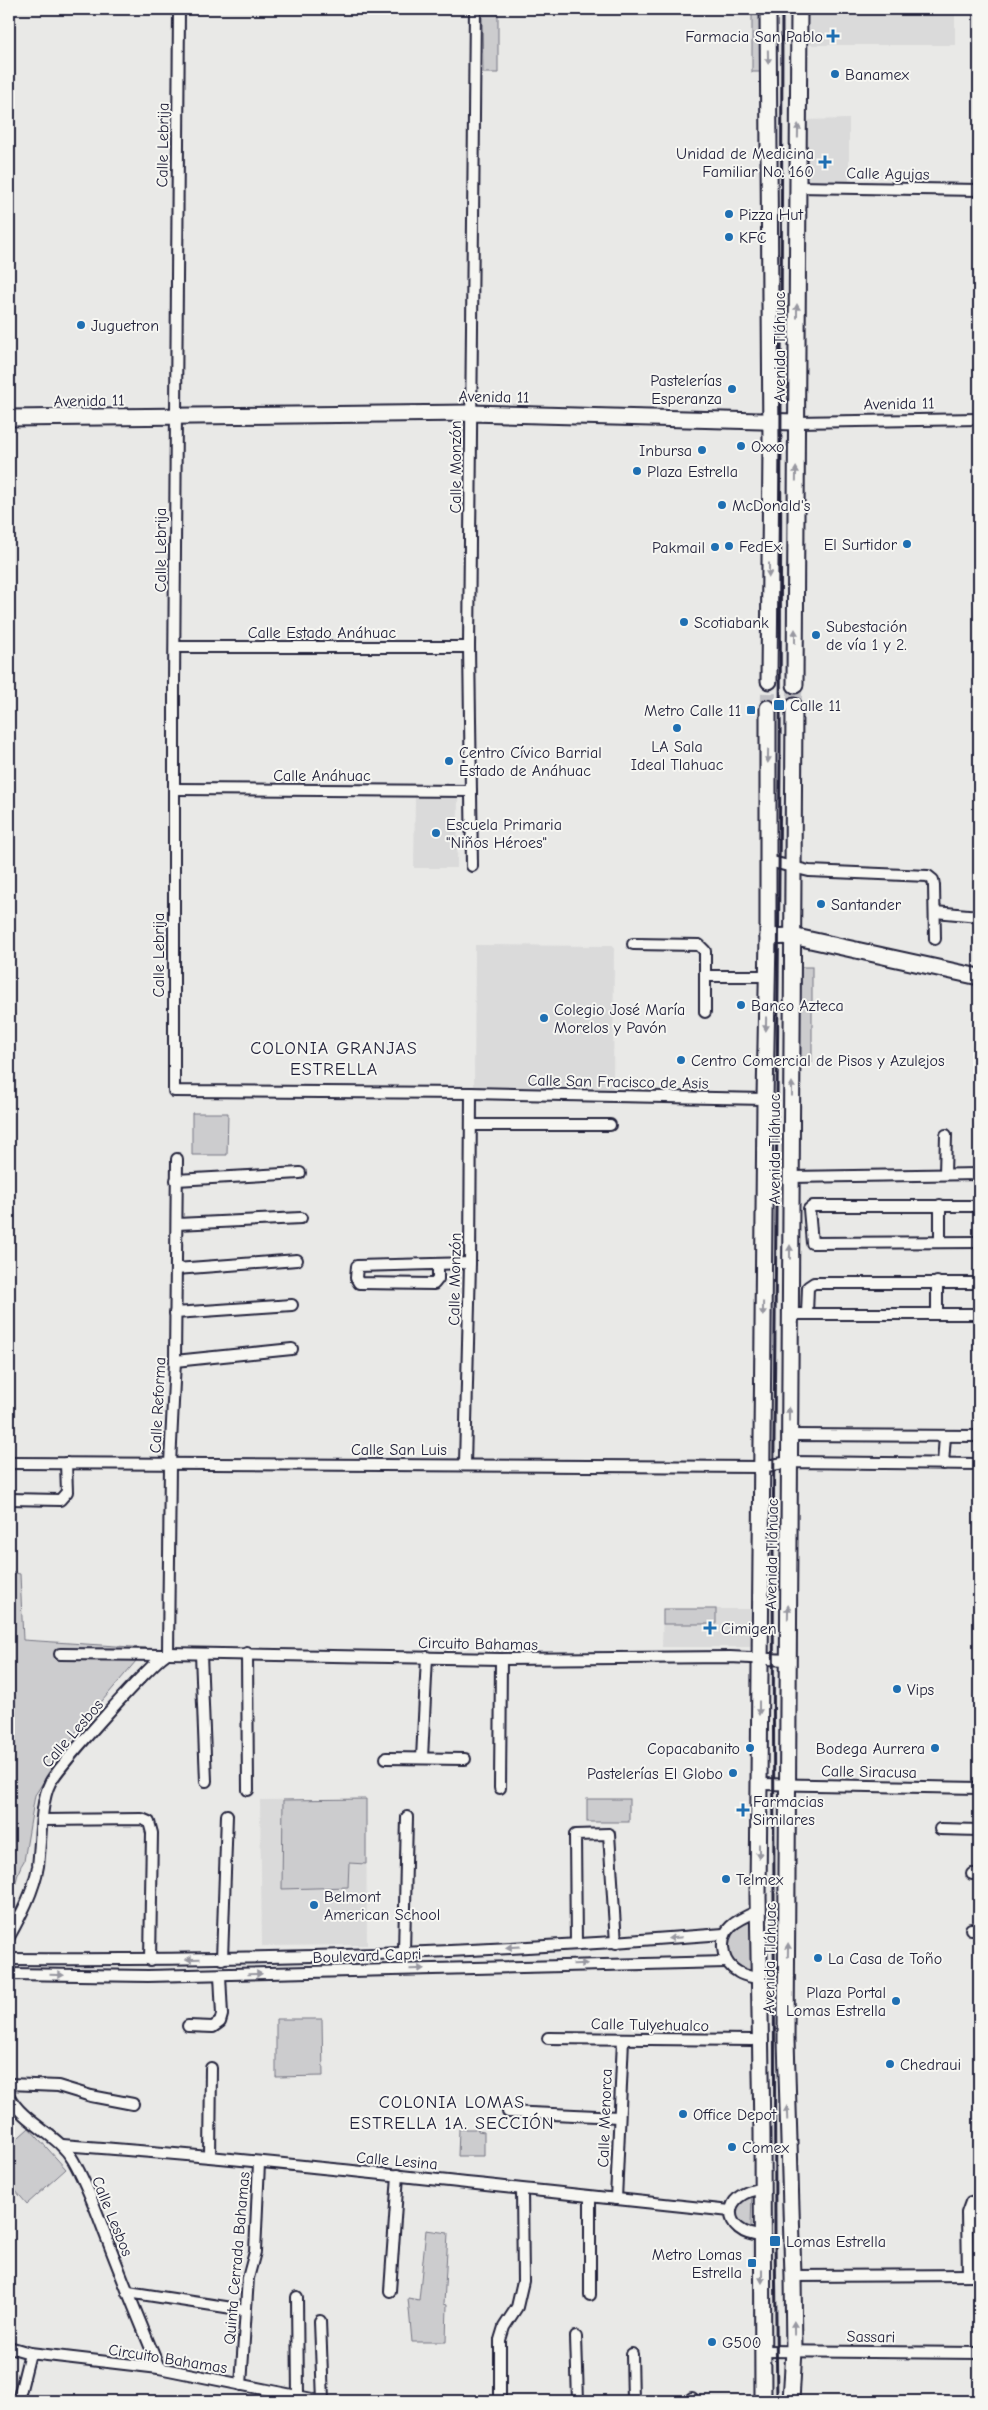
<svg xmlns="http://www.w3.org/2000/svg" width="988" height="2410" font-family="'Comic Neue',sans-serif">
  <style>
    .built { fill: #dadada }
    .green { fill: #ccccce; stroke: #777784 }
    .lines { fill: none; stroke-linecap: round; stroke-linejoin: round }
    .secondary-tunnel { stroke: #c1c1c5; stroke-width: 15; stroke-dasharray: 15 8; stroke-linecap: butt }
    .street-casing { stroke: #22223b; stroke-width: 14 }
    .secondary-casing { stroke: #22223b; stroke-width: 19 }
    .street { stroke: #f6f6f2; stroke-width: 10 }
    .secondary { stroke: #f6f6f2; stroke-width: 15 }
    .rail { stroke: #22223b; stroke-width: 3 }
    .oneway { fill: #9797a0 }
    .poi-dot { fill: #1f6fb2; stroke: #f6f6f2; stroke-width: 2 }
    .labels { text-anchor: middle; stroke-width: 4; stroke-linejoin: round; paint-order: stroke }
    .poi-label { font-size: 16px; fill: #22223b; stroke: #f6f6f2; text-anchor: start }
    .street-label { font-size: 16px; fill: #22223b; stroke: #f6f6f2 }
    .neighbourhood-label { font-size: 18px; letter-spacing: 1px; fill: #22223b; stroke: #f6f6f2 }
  </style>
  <rect width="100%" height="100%" fill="#e9e9e7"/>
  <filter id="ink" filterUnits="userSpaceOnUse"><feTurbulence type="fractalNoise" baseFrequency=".02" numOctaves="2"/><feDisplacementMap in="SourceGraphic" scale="10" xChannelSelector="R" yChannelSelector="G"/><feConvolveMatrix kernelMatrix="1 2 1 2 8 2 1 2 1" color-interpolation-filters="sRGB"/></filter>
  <g filter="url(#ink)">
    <!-- built -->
    <g class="built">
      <rect x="802" y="9" width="153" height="36"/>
      <path d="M849 119V183L802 182V120Z"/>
      <path d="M415 797 458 798 457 868H414Z"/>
      <path d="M475 945 614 946 613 1092 474 1091Z"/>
      <path d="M663 1609H757V1647H662Z"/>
      <path d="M366 1799 367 1945 262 1946 260 1800Z"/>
    </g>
    <!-- green -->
    <g class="green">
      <rect x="752" y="9" width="12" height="63"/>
      <path d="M482 15H498V73H483Z"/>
      <rect x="797" y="967" width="15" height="95"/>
      <path d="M192 1113H228L227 1155H192Z"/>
      <path d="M9 1572 20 1574 23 1640 147 1648 75 1733 35 1795 24 1861C15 1873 17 1890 9 1902Z"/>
      <rect x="663" y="1609" width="53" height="15"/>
      <path d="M366 1799V1864L349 1863 348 1887 282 1889 283 1800Z"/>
      <rect x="587" y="1799" width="42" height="23"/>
      <path d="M756 1917 755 1974C734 1971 731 1961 725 1943L742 1923Z"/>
      <path d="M276 2019H322L323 2076 276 2077Z"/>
      <path d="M29 2128 66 2169 27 2204 9 2183V2146Z"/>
      <path d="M459 2129H478V2131L484 2132V2156H458Z"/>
      <path d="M752 2191 751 2227 739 2225 726 2213 725 2205 732 2198Z"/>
      <path d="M426 2230 448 2233 444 2304 447 2305 446 2342H412L408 2298 419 2300Z"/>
    </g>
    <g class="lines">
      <!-- secondary-tunnel -->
      <g class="secondary-tunnel">
        <path d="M794 706 795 685"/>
        <path d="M768 708 769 681"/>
      </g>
      <defs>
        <g id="street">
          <path d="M179 9 174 683V1091L471 1093 765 1099"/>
          <path d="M797 187 979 190"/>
          <path d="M796 422 979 419"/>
          <path d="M175 647H469"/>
          <path d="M174 789 471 791"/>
          <path d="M768 861 809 871 928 876 933 880 934 886 935 939"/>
          <path d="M472 866 469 647 475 9"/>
          <path d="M935 912 979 916"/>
          <path d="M633 944 699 945 705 951V1012"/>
          <path d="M706 976H768"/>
          <path d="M471 1125H610"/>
          <path d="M945 1174 946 1135"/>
          <path d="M791 1177 979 1174"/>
          <path d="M176 1180 300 1173"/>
          <path d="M979 1206H813L809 1209 812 1243 979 1242"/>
          <path d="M177 1224 301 1218"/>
          <path d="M940 1242V1205"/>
          <path d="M438 1264V1279L434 1284 359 1283 356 1278 357 1266 470 1263"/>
          <path d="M176 1269 297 1260"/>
          <path d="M937 1282V1314"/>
          <path d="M175 1313 292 1305"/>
          <path d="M790 1314H979"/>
          <path d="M807 1314 808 1287 814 1283H979"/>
          <path d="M175 1361 292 1349"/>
          <path d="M789 1435 979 1436"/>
          <path d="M9 1463 761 1467 789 1462 979 1464"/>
          <path d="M465 1464 470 1263 471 1093"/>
          <path d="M943 1464 945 1436"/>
          <path d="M9 1499 60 1500 67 1492 66 1463"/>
          <path d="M168 1653 501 1659 730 1657 787 1660"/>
          <path d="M168 1653 170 1464 175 1361 177 1159"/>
          <path d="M247 1653 248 1790"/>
          <path d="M60 1654 164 1655"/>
          <path d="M201 1654 206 1781"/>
          <path d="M386 1758 465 1759"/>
          <path d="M422 1758 427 1657"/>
          <path d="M759 1784 979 1788"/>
          <path d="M500 1788 501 1659"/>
          <path d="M43 1820 142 1819 149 1822 152 1833 150 1960"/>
          <path d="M940 1829 979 1830"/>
          <path d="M972 1874H979"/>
          <path d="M758 1911C737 1920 718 1928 724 1954 726 1962 731 1968 738 1972 744 1976 753 1977 760 1979"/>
          <path d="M971 1929H979"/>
          <path d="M9 1937C21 1915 34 1891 38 1866 41 1843 40 1802 50 1783 57 1768 155 1658 168 1653"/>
          <path d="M576 1944 575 1835 609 1834 616 1943"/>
          <path d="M404 1952 407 1817"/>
          <path d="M9 1959C247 1961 486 1953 724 1934"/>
          <path d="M222 1959 227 1815"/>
          <path d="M9 1974 148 1976 726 1962"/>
          <path d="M188 2026 213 2027 220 2022 222 2015 220 1975"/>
          <path d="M548 2038 752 2040"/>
          <path d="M9 2084 58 2086 91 2096 133 2104"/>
          <path d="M9 2096C24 2124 57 2133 73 2160 88 2186 98 2216 109 2244 125 2286 142 2327 159 2368"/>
          <path d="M508 2112 619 2117"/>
          <path d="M62 2145C285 2161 507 2188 730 2211"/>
          <path d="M210 2156 211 2068"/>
          <path d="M616 2199 623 2039"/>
          <path d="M762 2236C721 2234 720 2192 762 2189"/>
          <path d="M968 2275 967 2213 971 2202 979 2200"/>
          <path d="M793 2276 979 2275"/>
          <path d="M390 2291 398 2175"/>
          <path d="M128 2292 245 2310"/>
          <path d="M590 2295V2197"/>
          <path d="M297 2297 298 2396"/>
          <path d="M320 2321 323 2401"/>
          <path d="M576 2337 578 2401"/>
          <path d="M9 2347 30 2353 159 2368 322 2401"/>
          <path d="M763 2351 979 2353"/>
          <path d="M632 2354 633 2401"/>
          <path d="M241 2385 248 2278 255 2252 259 2163"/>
          <path d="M692 2398V2401"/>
          <path d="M18 2401 30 2353"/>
          <path d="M500 2401V2340L504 2327 517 2307 523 2281 522 2190"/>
        </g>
        <g id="secondary">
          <path d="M768 9 771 445 769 681"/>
          <path d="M9 418 470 413 796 422"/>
          <path d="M795 685 799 9"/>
          <path d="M768 937 792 936 979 977"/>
          <path d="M763 2401 762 2132 758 1896 765 1099 768 937V708"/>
          <path d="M791 2401 794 2350 793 2276 786 2040 794 706"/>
        </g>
      </defs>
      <!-- street casing -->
      <use href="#street" class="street-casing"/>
      <!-- secondary casing -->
      <use href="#secondary" class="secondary-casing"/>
      <!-- street -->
      <use href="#street" class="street"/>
      <!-- secondary -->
      <use href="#secondary" class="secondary"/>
      <!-- rail -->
      <path class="rail" d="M777 2401 775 2241 773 1550 780 763 782 9"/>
    </g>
    <!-- one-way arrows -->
    <defs><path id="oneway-solid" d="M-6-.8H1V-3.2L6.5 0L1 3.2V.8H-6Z" transform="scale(1.25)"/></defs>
    <g class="oneway">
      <use href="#oneway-solid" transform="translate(768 57) rotate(89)"/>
      <use href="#oneway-solid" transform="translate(798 131) rotate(-89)"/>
      <use href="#oneway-solid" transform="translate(797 311) rotate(-90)"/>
      <use href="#oneway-solid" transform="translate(796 474) rotate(-89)"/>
      <use href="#oneway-solid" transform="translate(769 570) rotate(90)"/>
      <use href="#oneway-solid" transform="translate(795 636) rotate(-90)"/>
      <use href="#oneway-solid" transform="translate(768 756) rotate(91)"/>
      <use href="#oneway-solid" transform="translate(766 1024) rotate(91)"/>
      <use href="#oneway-solid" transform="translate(792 1089) rotate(-90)"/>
      <use href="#oneway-solid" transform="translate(790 1252) rotate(-90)"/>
      <use href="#oneway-solid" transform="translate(763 1309) rotate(91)"/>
      <use href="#oneway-solid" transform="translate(789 1414) rotate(-90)"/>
      <use href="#oneway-solid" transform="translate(788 1612) rotate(-89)"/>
      <use href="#oneway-solid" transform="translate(759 1708) rotate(90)"/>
      <use href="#oneway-solid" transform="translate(759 1851) rotate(90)"/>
      <use href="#oneway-solid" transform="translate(675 1938) rotate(175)"/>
      <use href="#oneway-solid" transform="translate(513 1947) rotate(177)"/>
      <use href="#oneway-solid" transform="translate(788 1950) rotate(-89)"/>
      <use href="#oneway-solid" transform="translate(193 1959) rotate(179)"/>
      <use href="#oneway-solid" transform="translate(580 1964) rotate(-1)"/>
      <use href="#oneway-solid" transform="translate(417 1969) rotate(-2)"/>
      <use href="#oneway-solid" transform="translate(255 1974) rotate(-2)"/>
      <use href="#oneway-solid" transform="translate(57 1975) rotate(1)"/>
      <use href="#oneway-solid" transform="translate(787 2113) rotate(-92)"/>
      <use href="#oneway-solid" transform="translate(762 2276) rotate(90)"/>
      <use href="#oneway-solid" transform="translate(794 2328) rotate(-91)"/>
    </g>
  </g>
  <!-- markers -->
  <g class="poi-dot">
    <path d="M830.5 28.5h5v5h5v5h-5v5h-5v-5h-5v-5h5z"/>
    <circle cx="835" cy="74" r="5"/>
    <path d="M822.5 154.5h5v5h5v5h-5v5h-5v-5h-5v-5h5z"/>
    <circle cx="729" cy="214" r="5"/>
    <circle cx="729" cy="237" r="5"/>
    <circle cx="81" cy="325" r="5"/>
    <circle cx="732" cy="389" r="5"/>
    <circle cx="741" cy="446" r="5"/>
    <circle cx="702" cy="450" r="5"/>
    <circle cx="637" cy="471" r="5"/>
    <circle cx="722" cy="505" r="5"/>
    <circle cx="907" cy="544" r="5"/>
    <circle cx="729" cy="546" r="5"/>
    <circle cx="715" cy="547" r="5"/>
    <circle cx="684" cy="622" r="5"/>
    <circle cx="816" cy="635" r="5"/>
    <rect x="773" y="699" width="12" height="12" rx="2.5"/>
    <rect x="746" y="705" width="10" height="10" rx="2.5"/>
    <circle cx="677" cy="728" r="5"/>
    <circle cx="449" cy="761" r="5"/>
    <circle cx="436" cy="833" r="5"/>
    <circle cx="821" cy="904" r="5"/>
    <circle cx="741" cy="1005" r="5"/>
    <circle cx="544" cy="1018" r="5"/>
    <circle cx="681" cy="1060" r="5"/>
    <path d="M707.5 1620.5h5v5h5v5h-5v5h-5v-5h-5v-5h5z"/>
    <circle cx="897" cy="1689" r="5"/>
    <circle cx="750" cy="1748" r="5"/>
    <circle cx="935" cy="1748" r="5"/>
    <circle cx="733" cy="1773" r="5"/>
    <path d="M740.5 1802.5h5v5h5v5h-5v5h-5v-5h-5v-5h5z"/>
    <circle cx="726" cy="1879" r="5"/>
    <circle cx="314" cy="1905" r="5"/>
    <circle cx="818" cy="1958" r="5"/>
    <circle cx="896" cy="2001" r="5"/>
    <circle cx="890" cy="2064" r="5"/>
    <circle cx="683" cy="2114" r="5"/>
    <circle cx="732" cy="2147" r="5"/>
    <rect x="769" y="2235" width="12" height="12" rx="2.5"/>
    <rect x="747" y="2258" width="10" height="10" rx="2.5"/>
    <circle cx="712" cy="2342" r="5"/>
  </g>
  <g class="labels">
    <!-- poi labels -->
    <g class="poi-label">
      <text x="823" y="42" text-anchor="end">Farmacia San Pablo</text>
      <text x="845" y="80">Banamex</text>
      <text x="814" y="159" text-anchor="end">Unidad de Medicina<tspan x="814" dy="18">Familiar No. 160</tspan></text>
      <text x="739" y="220">Pizza Hut</text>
      <text x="739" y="243">KFC</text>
      <text x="91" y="331">Juguetron</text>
      <text x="722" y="386" text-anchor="end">Pastelerías<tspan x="722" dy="18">Esperanza</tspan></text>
      <text x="751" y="452">Oxxo</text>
      <text x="692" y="456" text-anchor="end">Inbursa</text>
      <text x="647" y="477">Plaza Estrella</text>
      <text x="732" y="511">McDonald's</text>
      <text x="897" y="550" text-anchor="end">El Surtidor</text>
      <text x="739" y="552">FedEx</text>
      <text x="705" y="553" text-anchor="end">Pakmail</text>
      <text x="694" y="628">Scotiabank</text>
      <text x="826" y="632">Subestación<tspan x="826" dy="18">de vía 1 y 2.</tspan></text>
      <text x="790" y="711">Calle 11</text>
      <text x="741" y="716" text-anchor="end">Metro Calle 11</text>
      <text x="677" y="752" text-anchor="middle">LA Sala<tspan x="677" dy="18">Ideal Tlahuac</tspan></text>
      <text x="459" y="758">Centro Cívico Barrial<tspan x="459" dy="18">Estado de Anáhuac</tspan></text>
      <text x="446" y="830">Escuela Primaria<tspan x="446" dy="18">"Niños Héroes"</tspan></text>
      <text x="831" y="910">Santander</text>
      <text x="751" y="1011">Banco Azteca</text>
      <text x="554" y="1015">Colegio José María<tspan x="554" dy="18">Morelos y Pavón</tspan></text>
      <text x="691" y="1066">Centro Comercial de Pisos y Azulejos</text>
      <text x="721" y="1634">Cimigen</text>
      <text x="907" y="1695">Vips</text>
      <text x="740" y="1754" text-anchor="end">Copacabanito</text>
      <text x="925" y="1754" text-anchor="end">Bodega Aurrera</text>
      <text x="723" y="1779" text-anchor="end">Pastelerías El Globo</text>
      <text x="753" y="1807">Farmacias<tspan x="753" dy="18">Similares</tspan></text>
      <text x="736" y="1885">Telmex</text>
      <text x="324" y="1902">Belmont<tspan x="324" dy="18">American School</tspan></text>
      <text x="828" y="1964">La Casa de Toño</text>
      <text x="886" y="1998" text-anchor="end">Plaza Portal<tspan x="886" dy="18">Lomas Estrella</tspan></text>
      <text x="900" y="2070">Chedraui</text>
      <text x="693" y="2120">Office Depot</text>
      <text x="742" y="2153">Comex</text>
      <text x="786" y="2247">Lomas Estrella</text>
      <text x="742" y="2260" text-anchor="end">Metro Lomas<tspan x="742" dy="18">Estrella</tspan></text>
      <text x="722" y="2348">G500</text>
    </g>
    <!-- street labels -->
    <g class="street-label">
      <text transform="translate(162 145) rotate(-89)" y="6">Calle Lebrija</text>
      <text transform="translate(888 173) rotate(1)" y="6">Calle Agujas</text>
      <text transform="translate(779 347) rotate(-90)" y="6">Avenida Tláhuac</text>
      <text transform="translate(494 396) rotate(1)" y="6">Avenida 11</text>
      <text transform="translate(89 400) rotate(-1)" y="6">Avenida 11</text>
      <text transform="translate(899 403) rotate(-1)" y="6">Avenida 11</text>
      <text transform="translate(455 467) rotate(-90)" y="6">Calle Monzón</text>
      <text transform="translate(160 550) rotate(-90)" y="6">Calle Lebrija</text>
      <text x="322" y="638">Calle Estado Anáhuac</text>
      <text x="322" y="781">Calle Anáhuac</text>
      <text transform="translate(158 955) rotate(-90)" y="6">Calle Lebrija</text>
      <text transform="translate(618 1081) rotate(1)" y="6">Calle San Fracisco de Asis</text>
      <text transform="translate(774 1149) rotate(-90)" y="6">Avenida Tláhuac</text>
      <text transform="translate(454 1279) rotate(-89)" y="6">Calle Monzón</text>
      <text transform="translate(157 1405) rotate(-87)" y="6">Calle Reforma</text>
      <text x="399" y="1455">Calle San Luis</text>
      <text transform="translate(771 1554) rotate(-89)" y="6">Avenida Tláhuac</text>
      <text transform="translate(478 1643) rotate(1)" y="6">Circuito Bahamas</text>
      <text transform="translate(72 1733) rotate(-49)" y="6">Calle Lesbos</text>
      <text transform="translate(869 1771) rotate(1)" y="6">Calle Siracusa</text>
      <text transform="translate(367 1955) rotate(-2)" y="6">Boulevard Capri</text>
      <text transform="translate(769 1958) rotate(-89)" y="6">Avenida Tláhuac</text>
      <text transform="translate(650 2024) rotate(1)" y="6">Calle Tulyehualco</text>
      <text transform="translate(604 2118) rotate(-88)" y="6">Calle Menorca</text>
      <text transform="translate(397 2160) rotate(5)" y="6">Calle Lesina</text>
      <text transform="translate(113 2216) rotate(68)" y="6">Calle Lesbos</text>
      <text transform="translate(236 2258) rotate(-85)" y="6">Quinta Cerrada Bahamas</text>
      <text transform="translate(871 2336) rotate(1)" y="6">Sassari</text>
      <text transform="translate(168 2358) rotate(9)" y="6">Circuito Bahamas</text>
    </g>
    <!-- neighbourhood labels -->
    <g class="neighbourhood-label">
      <text x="334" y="1054">COLONIA GRANJAS<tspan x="334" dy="21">ESTRELLA</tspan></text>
      <text x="452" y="2108">COLONIA LOMAS<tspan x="452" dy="21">ESTRELLA 1A. SECCIÓN</tspan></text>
    </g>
  </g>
  <!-- margin -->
  <rect width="988" height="2410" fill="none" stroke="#f6f6f2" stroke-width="30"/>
  <rect x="15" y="15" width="958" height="2380" fill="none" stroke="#22223b" stroke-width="2" filter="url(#ink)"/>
</svg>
